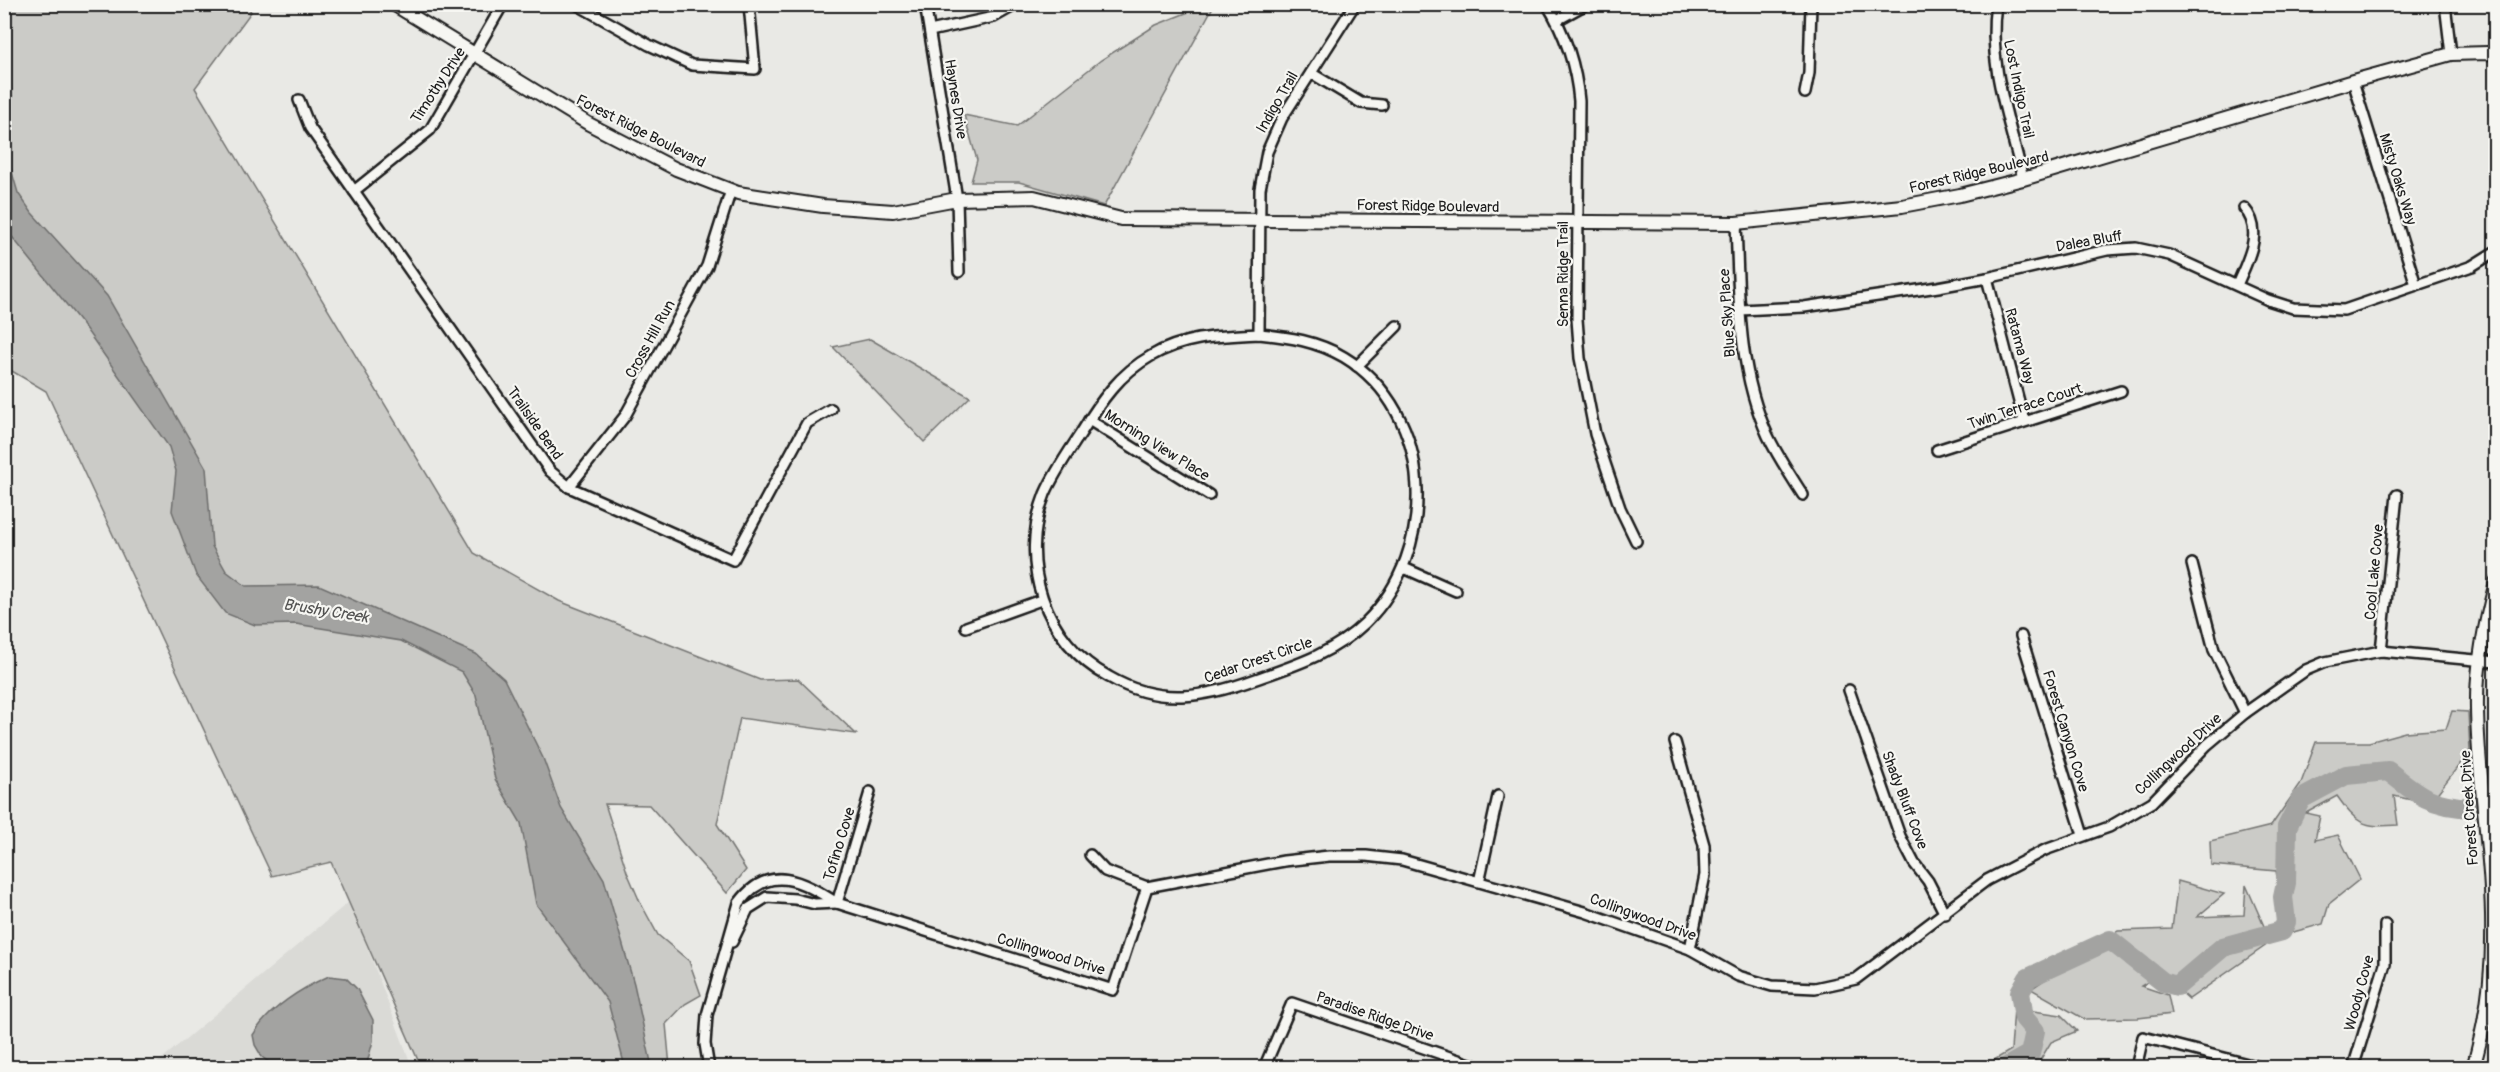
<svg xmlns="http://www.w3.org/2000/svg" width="2500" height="1072" font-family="Pangolin,sans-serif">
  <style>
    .built { fill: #dadad6 }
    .green { fill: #cbcbc7; stroke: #747472; stroke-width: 1.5 }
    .water { fill: #a3a3a1; stroke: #6d6d6c; stroke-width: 1.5 }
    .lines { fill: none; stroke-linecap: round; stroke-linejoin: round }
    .river { stroke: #a3a3a1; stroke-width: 20 }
    .minor-casing { stroke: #1c1c1c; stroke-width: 14 }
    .tertiary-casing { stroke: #1c1c1c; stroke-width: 16 }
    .minor { stroke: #f6f6f2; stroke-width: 9 }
    .tertiary { stroke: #f6f6f2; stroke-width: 12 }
    .labels { text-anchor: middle; stroke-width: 4.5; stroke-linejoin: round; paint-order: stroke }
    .street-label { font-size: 15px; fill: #1c1c1c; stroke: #f6f6f2 }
    .water-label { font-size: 16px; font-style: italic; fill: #525251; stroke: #f6f6f2 }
  </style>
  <rect width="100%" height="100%" fill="#e9e9e5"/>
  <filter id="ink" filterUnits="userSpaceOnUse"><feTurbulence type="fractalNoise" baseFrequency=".0167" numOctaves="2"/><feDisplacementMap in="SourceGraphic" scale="12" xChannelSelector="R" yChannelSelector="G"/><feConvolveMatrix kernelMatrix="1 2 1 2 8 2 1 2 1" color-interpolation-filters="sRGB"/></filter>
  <g filter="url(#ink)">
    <!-- built -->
    <path class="built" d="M350 901 412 1067 151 1068Z"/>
    <!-- green -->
    <g class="green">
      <path d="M148 4 150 7 153 4 247 5 251 12 195 88 474 553 559 601 760 680 798 679 856 734 740 718 717 824 746 870 727 893 649 805 605 804 627 872 640 902 658 935 689 961 701 995 685 1004 666 1024 670 1067H421L331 862 272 876 46 391 5 367V5Z"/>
      <path d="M1206 5H1214L1104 206 1019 182H971L977 160 964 115 1017 126 1101 60 1156 25Z"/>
      <path d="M870 339 970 397 924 442 833 347Z"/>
      <path d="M2452 711 2468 712 2470 751 2429 804 2394 796 2398 825C2362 828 2357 824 2337 796L2306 813 2320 816 2315 840 2338 835 2360 879 2329 904 2323 924 2286 934 2276 871 2211 865 2210 841 2271 826 2301 783 2316 742H2369L2405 732 2446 729Z"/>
      <path d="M2178 881 2224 894 2197 917 2244 915 2246 885 2271 942 2189 999 2161 974 2141 986 2168 995 2172 1014 2138 1018 2084 1019 2031 989 2118 931 2172 929Z"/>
      <path d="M2014 1008 2061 1015 2077 1031 2051 1042 2036 1067H1955L1986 1065 2011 1050Z"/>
    </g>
    <!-- water -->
    <g class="water">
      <path d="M4 59 9 69 12 97 6 152 18 193 32 213 107 296 206 468 212 546 226 571 246 586 319 585 476 654 504 679 543 758 561 808 604 879 634 984 652 1067H625L608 1002 536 904 521 823 495 779 476 695 462 672 401 641 296 624 255 625 225 613 196 575 172 511 176 471 169 447 83 325 5 228Z"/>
      <path d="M329 976 346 978 357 989 373 1020V1041L366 1067H275L262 1057 255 1045 253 1035C269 1008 302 988 329 976Z"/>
    </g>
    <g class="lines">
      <!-- river -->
      <path class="river" d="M2005 1068 2030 1054 2035 1031 2024 1018 2020 992 2028 978 2110 940 2163 982 2177 986 2223 947 2282 931 2286 922 2283 897 2286 883 2287 827 2301 799 2346 775 2388 771C2419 796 2431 806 2472 808"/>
      <defs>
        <g id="minor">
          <path d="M576 4 649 45 692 65 755 69 749 4"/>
          <path d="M925 4 957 199 959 272"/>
          <path d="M1547 4C1566 35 1576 65 1579 101L1577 319 1580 358 1595 434 1620 508 1636 541"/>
          <path d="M1996 4C1987 63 2010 122 2023 179"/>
          <path d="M2174 4 2175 5"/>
          <path d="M2445 4 2451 54"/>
          <path d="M1557 20 1586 4"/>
          <path d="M930 31 994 17 1017 4"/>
          <path d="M1311 73 1361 103 1382 105"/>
          <path d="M2353 81 2416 285"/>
          <path d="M1805 93 1809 73 1811 4"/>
          <path d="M299 100 310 128 550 471 569 487 733 560 807 423 831 409"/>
          <path d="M354 191 430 130 503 4"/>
          <path d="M1736 223C1739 295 1737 369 1768 436 1778 457 1791 476 1803 495"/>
          <path d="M1987 278 2024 421"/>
          <path d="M2237 285C2247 261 2265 231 2244 208"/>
          <path d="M1740 310 1804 307 1938 287 1987 278 2107 250 2136 248 2169 255 2268 300 2293 308 2344 310 2472 266 2496 251"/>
          <path d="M1259 334C1289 337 1317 341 1344 357 1436 413 1439 551 1365 623 1334 653 1296 665 1256 679 1204 698 1159 706 1109 677 1044 642 1018 562 1045 494 1054 473 1068 453 1081 433 1100 402 1119 374 1151 356 1185 336 1221 336 1259 334Z"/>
          <path d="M1259 334 1260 189 1267 152 1282 118 1355 4"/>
          <path d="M1357 366 1397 326"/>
          <path d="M1089 420 1209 495"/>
          <path d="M1937 450 2121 391"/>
          <path d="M569 487 625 416 707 266 731 190"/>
          <path d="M2192 564 2214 650 2245 713"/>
          <path d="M1404 568 1456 591"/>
          <path d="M966 627 1041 600"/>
          <path d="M2021 636 2083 835"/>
          <path d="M2381 651 2397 495"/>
          <path d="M1849 690 1900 836 1914 863 1928 881 1945 914"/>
          <path d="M1675 742 1704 845 1705 875 1690 949"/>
          <path d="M1090 855 1105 871 1147 887"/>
          <path d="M1479 882 1498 796"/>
          <path d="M1147 887 1284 861 1329 856H1366L1402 860 1585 912 1690 949 1738 976 1772 986 1815 988 1856 979 1987 880 2045 850 2109 827 2152 802 2207 745 2245 713 2306 670 2325 662 2381 651 2496 662"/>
          <path d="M837 903 870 792"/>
          <path d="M732 942 748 909 767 897 795 899 815 904 837 903"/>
          <path d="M709 1068 705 1044 707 1015 739 903C769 862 802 881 837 903L1113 990 1147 887"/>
          <path d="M1264 1068 1292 1003 1482 1068"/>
          <path d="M2136 1068 2143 1037 2263 1068"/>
          <path d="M2353 1068 2385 964V925"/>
        </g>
        <g id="tertiary">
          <path d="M393 4 589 124 676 169 738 193 823 206 893 211 957 199 1034 197 1121 219 1736 223 1902 206 1960 195 2023 179 2353 81 2451 54 2488 53 2496 55"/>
          <path d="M2473 1068C2485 1026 2492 984 2492 941 2494 864 2478 786 2477 709 2476 666 2485 624 2496 582"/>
          <path d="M2495 1068 2496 1067"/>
        </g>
      </defs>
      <!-- minor casing -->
      <use href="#minor" class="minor-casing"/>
      <!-- tertiary casing -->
      <use href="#tertiary" class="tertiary-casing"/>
      <!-- minor -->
      <use href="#minor" class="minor"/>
      <!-- tertiary -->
      <use href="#tertiary" class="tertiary"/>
    </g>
  </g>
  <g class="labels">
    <!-- street labels -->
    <g class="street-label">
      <text transform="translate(438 85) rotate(-57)" y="5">Timothy Drive</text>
      <text transform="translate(2019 89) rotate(78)" y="5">Lost Indigo Trail</text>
      <text transform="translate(956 99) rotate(81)" y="5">Haynes Drive</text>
      <text transform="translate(1277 102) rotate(-60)" y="5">Indigo Trail</text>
      <text transform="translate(641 131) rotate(27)" y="5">Forest Ridge Boulevard</text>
      <text transform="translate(1979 172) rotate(-13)" y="5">Forest Ridge Boulevard</text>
      <text transform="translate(2398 179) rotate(73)" y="5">Misty Oaks Way</text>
      <text transform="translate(1428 206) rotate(1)" y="5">Forest Ridge Boulevard</text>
      <text transform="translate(2089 241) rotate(-10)" y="5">Dalea Bluff</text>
      <text transform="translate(1563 274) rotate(-90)" y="5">Senna Ridge Trail</text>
      <text transform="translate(1727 313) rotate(-94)" y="5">Blue Sky Place</text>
      <text transform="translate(650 339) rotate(-61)" y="5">Cross Hill Run</text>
      <text transform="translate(2020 346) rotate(75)" y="5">Ratama Way</text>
      <text transform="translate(2025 406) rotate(-18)" y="5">Twin Terrace Court</text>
      <text transform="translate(535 423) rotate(55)" y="5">Trailside Bend</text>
      <text transform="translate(1157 445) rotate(32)" y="5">Morning View Place</text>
      <text transform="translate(2374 572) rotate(-85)" y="5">Cool Lake Cove</text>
      <text transform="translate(1258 660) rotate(-19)" y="5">Cedar Crest Circle</text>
      <text transform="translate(2066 731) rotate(73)" y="5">Forest Canyon Cove</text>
      <text transform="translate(2178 754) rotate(-43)" y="5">Collingwood Drive</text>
      <text transform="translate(1905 800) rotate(69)" y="5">Shady Bluff Cove</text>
      <text transform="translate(2469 808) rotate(-94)" y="5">Forest Creek Drive</text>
      <text transform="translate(839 844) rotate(-73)" y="5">Tofino Cove</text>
      <text transform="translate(1643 917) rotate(20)" y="5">Collingwood Drive</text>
      <text transform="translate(1051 954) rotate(17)" y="5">Collingwood Drive</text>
      <text transform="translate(2359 993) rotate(-75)" y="5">Woody Cove</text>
      <text transform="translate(1375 1016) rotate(19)" y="5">Paradise Ridge Drive</text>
    </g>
    <!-- water labels -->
    <g class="water-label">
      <text transform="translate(326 610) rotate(9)" y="6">Brushy Creek</text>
    </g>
  </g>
  <!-- margin -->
  <rect width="2500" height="1072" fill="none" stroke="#f6f6f2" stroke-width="24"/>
  <rect x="12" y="12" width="2476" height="1048" fill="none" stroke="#1c1c1c" stroke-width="2" filter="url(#ink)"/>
</svg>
